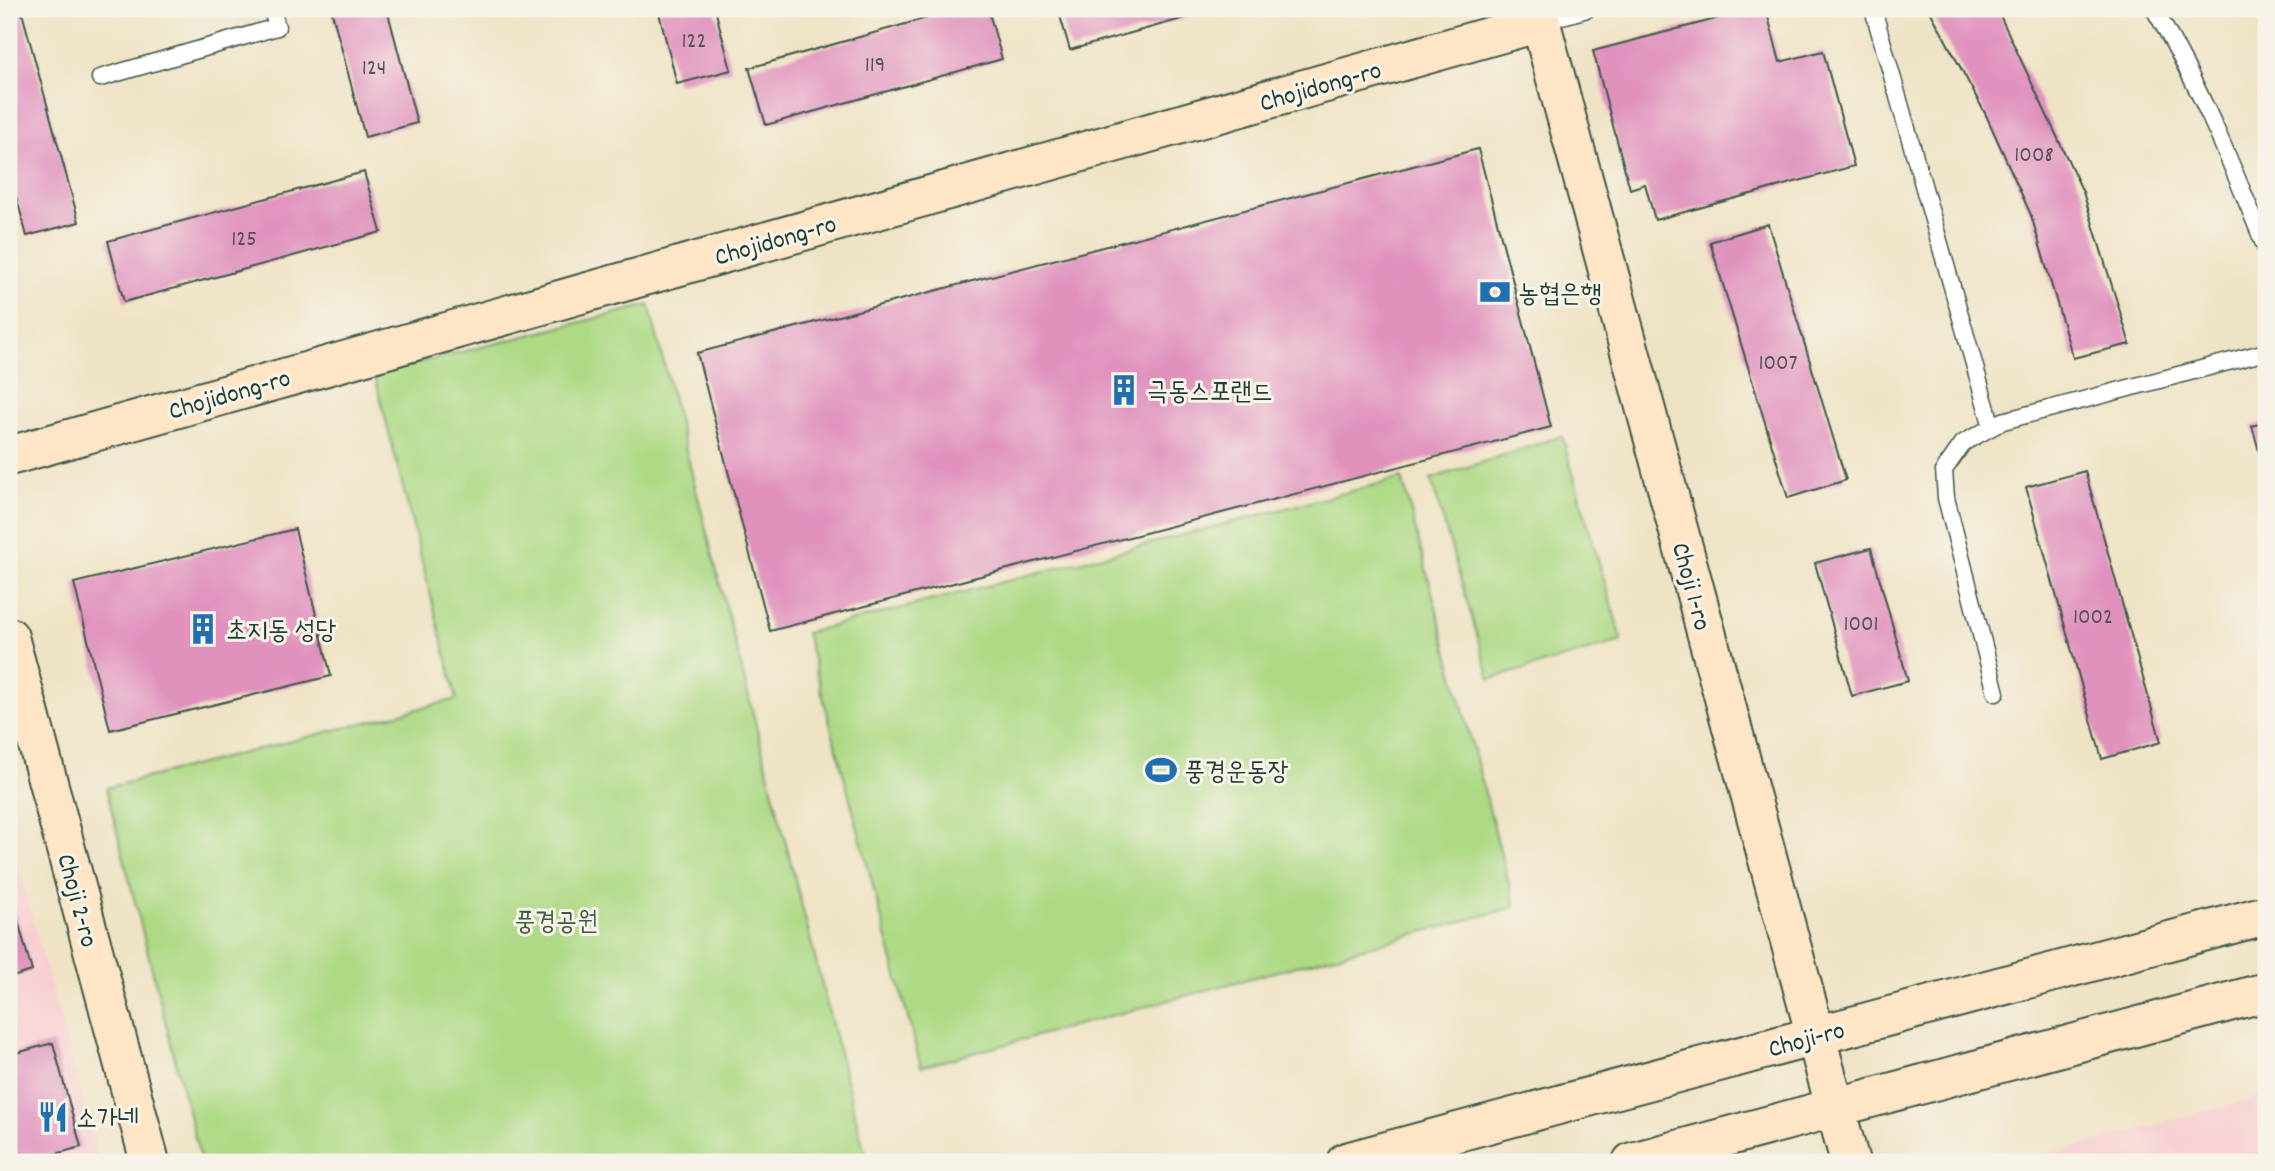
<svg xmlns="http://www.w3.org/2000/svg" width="2275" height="1171" font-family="Dekko,'Poor Story',sans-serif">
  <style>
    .built { fill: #f7cfd2 }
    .green { fill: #aeda86; stroke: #668c5d; stroke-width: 2 }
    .building { fill: #e092bd }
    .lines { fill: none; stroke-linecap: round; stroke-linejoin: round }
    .lane-casing { stroke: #3e564a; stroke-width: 19 }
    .secondary-casing { stroke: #3e564a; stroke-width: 42 }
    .lane { stroke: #fff; stroke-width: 16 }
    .secondary { stroke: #fde5c5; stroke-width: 38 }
    .labels { text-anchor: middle; stroke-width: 6; stroke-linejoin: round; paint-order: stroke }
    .number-label { font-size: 23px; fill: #4f5256 }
    .street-label { font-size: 26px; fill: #1f3d34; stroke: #f7f3e8 }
    .poi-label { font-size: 26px; fill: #1f3d34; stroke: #f7f3e8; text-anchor: start }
    .park-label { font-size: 26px; fill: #3c5c44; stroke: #f7f3e8 }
  </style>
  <rect width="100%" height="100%" fill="#f7f3e8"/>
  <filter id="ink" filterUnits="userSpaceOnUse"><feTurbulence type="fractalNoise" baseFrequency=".0143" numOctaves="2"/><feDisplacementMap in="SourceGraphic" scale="14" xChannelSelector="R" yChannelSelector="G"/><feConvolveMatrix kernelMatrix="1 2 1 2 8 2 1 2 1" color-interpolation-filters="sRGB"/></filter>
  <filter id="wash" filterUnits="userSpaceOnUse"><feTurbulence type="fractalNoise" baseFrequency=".00686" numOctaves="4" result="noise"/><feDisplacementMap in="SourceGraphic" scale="28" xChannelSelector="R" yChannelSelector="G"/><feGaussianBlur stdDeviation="1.57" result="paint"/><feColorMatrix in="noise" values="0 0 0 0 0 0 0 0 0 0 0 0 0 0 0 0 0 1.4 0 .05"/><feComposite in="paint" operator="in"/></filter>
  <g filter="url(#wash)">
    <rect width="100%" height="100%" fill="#efe3c5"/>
    <!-- built -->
    <g class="built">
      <path d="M9 831 99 1162H9Z"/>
      <path d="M2266 1095V1162H2021Z"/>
    </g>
    <!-- green -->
    <g class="green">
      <path d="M649 305 867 1162H201L106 788 457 699 374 374Z"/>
      <path d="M1562 436 1622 641 1490 679 1431 479Z"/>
      <path d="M1402 478 1515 907 921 1067 806 633Z"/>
    </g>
    <g id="blocks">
      <!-- building -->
      <g class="building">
        <path d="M9 9H21L79 222 27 236 9 170Z"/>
        <path d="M331 9H387L417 123 365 137Z"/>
        <path d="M658 9H715L731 70 677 84Z"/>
        <path d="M959 9H988L1002 59 766 125 749 68Z"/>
        <path d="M1058 9H1214V10L1070 50Z"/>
        <path d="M1754 9H1766L1780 62 1823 51 1854 166 1655 220 1645 184 1630 189 1593 51Z"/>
        <path d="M1929 9H1997L2083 192 2130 344 2073 358 2031 215 1986 115Z"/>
        <path d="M1478 149 1551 427 770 631 697 353Z"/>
        <path d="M364 172 381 232 124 302 108 241Z"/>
        <path d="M1768 224 1846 480 1788 498 1710 242Z"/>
        <path d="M2266 422V472H2265L2252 426Z"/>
        <path d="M2085 471 2161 742 2102 759 2026 487Z"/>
        <path d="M295 529 331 676 110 730 74 583Z"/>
        <path d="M1871 548 1908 681 1852 696 1815 563Z"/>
        <path d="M9 889 32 971 9 978Z"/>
        <path d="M53 1043 81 1147 26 1162H9V1055Z"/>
      </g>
    </g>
  </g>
  <g filter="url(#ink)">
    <use href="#blocks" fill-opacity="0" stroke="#3e564a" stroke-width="2"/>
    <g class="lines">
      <defs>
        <g id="lane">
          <path d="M1873 9 1992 427"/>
          <path d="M2154 9C2199 84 2233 167 2266 249"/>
          <path d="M1541 22 1587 9"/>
          <path d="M100 78 277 27 272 9"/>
          <path d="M1996 693 1946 498 1944 470 1963 443 2003 421 2266 352"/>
        </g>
        <g id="secondary">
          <path d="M1537 9 1850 1162"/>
          <path d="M9 456 1541 22"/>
          <path d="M9 637 150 1162"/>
          <path d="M1346 1162 2266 915"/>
          <path d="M1632 1162 2266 992"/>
        </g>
      </defs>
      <!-- lane casing -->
      <use href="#lane" class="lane-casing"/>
      <!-- secondary casing -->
      <use href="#secondary" class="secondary-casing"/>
      <!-- lane -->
      <use href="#lane" class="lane"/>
      <!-- secondary -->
      <use href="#secondary" class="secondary"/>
    </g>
  </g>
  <!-- icons -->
  <defs>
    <symbol id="bank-bare" viewBox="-9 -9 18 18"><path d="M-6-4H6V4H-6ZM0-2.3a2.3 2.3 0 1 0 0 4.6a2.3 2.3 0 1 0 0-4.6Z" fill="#1f6fb2" stroke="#f7f3e8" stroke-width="2.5" paint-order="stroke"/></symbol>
    <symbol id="building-bare" viewBox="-9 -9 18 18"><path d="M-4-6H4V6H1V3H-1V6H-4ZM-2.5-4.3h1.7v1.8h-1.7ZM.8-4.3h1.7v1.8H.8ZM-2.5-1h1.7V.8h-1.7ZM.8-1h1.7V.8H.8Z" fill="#1f6fb2" stroke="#f7f3e8" stroke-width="2.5" paint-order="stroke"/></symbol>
    <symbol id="stadium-bare" viewBox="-9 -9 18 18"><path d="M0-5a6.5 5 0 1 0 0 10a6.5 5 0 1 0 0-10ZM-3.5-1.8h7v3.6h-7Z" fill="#1f6fb2" stroke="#f7f3e8" stroke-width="2.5" paint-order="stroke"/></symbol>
    <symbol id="restaurant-bare" viewBox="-9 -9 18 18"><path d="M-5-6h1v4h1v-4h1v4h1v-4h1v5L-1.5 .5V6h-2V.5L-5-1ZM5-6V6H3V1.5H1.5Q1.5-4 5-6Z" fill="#1f6fb2" stroke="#f7f3e8" stroke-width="2.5" paint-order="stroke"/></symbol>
  </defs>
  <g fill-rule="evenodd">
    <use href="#bank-bare" x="1473" y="270" width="44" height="44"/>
    <use href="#building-bare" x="1102" y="368" width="44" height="44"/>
    <use href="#building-bare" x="181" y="607" width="44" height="44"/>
    <use href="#stadium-bare" x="1139" y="748" width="44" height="44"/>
    <use href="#restaurant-bare" x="31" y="1095" width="44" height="44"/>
  </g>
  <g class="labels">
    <!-- number labels -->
    <g class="number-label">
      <text x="694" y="47">122</text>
      <text x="875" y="71">119</text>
      <text x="374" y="74">124</text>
      <text x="2034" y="161">1008</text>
      <text x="244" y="245">125</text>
      <text x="1778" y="369">1007</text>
      <text x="2093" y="623">1002</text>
      <text x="1861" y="630">1001</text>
    </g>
    <!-- street labels -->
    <g class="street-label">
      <text transform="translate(1320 85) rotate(-16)" y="9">Chojidong-ro</text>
      <text transform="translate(775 239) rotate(-16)" y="9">Chojidong-ro</text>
      <text transform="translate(229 393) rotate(-16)" y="9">Chojidong-ro</text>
      <text transform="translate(1693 586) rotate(75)" y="9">Choji 1-ro</text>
      <text transform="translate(79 900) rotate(75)" y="9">Choji 2-ro</text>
      <text transform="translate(1806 1038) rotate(-15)" y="9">Choji-ro</text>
    </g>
    <!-- poi labels -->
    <g class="poi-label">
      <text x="1518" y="301">농협은행</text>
      <text x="1147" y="399">극동스포랜드</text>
      <text x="226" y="638">초지동 성당</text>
      <text x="1184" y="779">풍경운동장</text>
      <text x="76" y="1126">소가네</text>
    </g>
    <!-- park labels -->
    <g class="park-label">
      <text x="556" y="929">풍경공원</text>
    </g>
  </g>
  <!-- margin -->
  <rect width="2275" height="1171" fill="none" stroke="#f7f3e8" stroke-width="35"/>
</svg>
